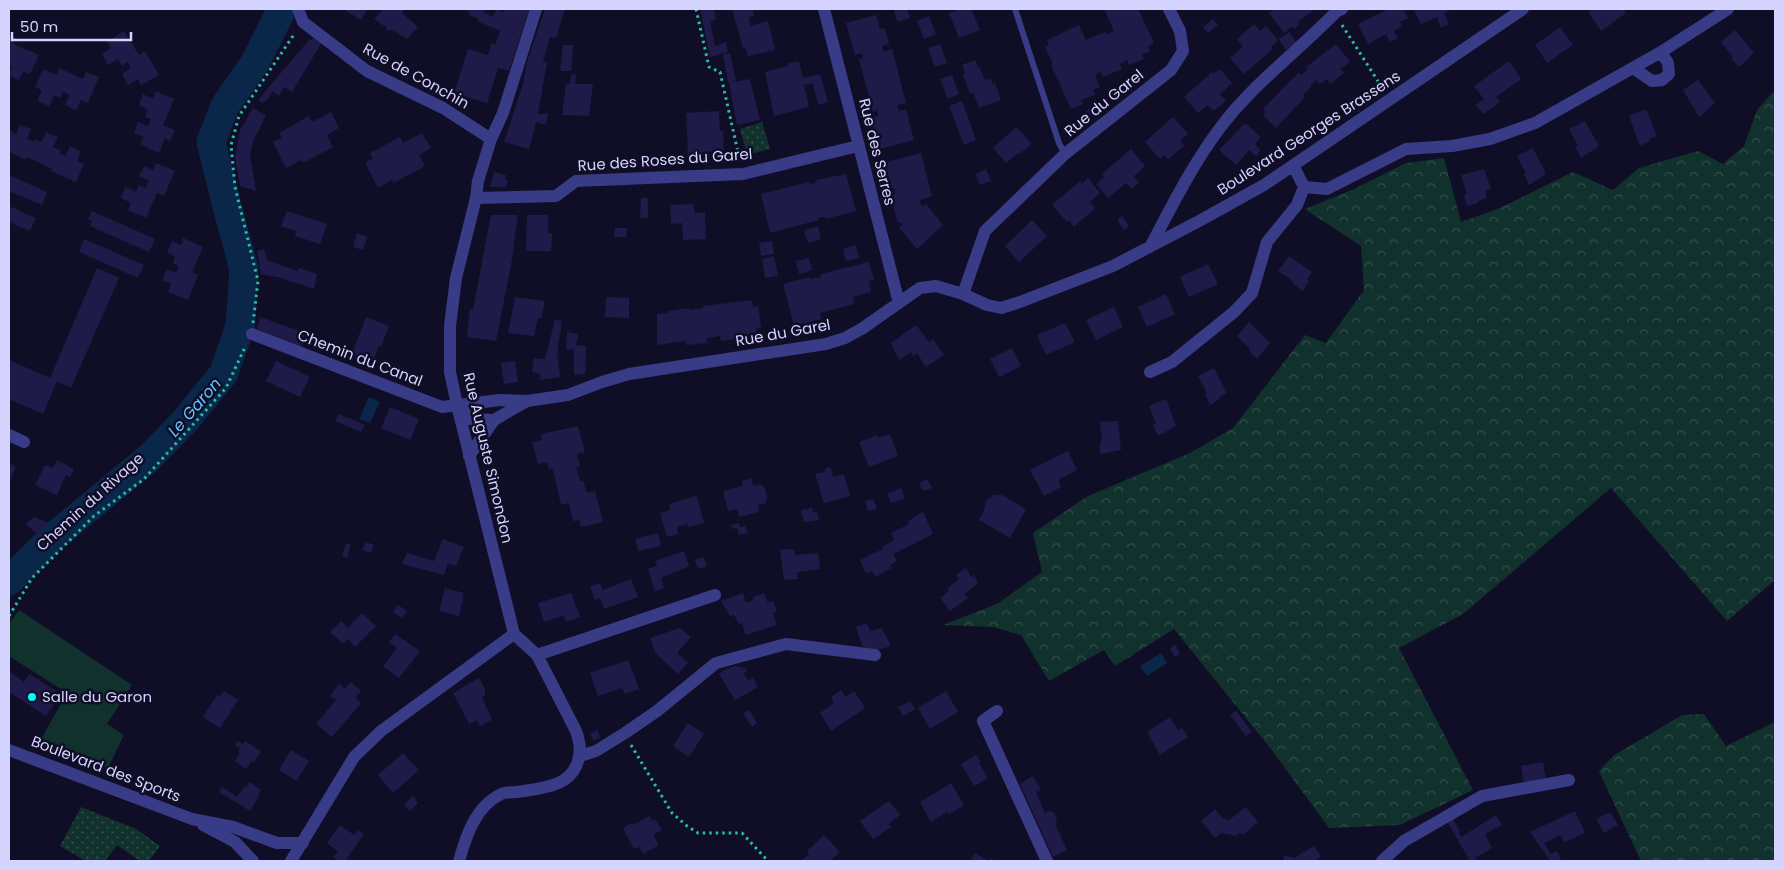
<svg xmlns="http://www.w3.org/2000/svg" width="1784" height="870" font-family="Poppins,sans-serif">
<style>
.forest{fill:url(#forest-crowns)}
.park{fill:url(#park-dots)}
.garden{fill:#11312d}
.water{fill:#0a274a}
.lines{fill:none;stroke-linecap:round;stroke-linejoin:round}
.river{stroke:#0a274a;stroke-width:29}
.building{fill:#1f1a48}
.path{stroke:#2bbca6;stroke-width:3;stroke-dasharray:2.5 4;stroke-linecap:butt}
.service{stroke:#383c87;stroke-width:6}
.minor{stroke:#383c87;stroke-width:12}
.poi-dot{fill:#00fdff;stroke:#100e27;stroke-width:2}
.labels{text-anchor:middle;stroke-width:5;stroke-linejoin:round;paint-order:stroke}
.street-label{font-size:15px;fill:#d5d4ff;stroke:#100e27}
.poi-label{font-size:15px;fill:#d5d4ff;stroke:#100e27;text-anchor:start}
.water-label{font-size:16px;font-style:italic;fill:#62c5ff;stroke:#100e27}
</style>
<defs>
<pattern id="forest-crowns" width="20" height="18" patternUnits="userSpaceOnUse" patternTransform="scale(1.25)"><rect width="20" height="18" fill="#11312d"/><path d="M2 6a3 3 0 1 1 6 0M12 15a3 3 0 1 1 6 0" fill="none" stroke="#334e4c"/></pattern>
<pattern id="park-dots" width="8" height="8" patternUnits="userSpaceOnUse" patternTransform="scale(1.25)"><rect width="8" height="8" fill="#11312d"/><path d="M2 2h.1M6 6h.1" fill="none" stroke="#334e4c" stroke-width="1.8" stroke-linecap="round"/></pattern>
</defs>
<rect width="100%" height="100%" fill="#100e27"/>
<path class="forest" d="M1775 90V580L1727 621 1611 488 1463 614 1399 648 1473 790 1400 825 1329 828 1271 749 1174 629 1115 666 1104 650 1049 681 1021 635 993 627 943 625 997 604 1042 572 1033 533 1088 496 1190 453 1233 428 1305 335 1326 343 1364 290 1361 246 1305 209 1354 189 1406 163 1444 158 1461 222 1500 208 1573 172 1613 190 1639 168 1698 151 1723 164 1744 146 1757 110Z
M1704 714 1726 746 1775 722V861H1642L1639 857 1599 771 1613 756 1682 715Z"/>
<path class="park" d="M762 122 770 149 747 155 740 129Z
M81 807 136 829 160 846 149 861H140L117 845 105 861H86L60 846Z"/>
<path class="garden" d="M19 610 132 685 107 724 124 735 108 768 40 741 67 693 9 656V624Z"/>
<path class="water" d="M369 397 380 402 370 423 359 419Z
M1161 653 1167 663 1147 676 1140 666Z"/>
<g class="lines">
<path class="river" d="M9 581 52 538 149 458 185 421 224 373 240 326 244 269 228 210 211 142 225 106 256 61 282 9"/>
</g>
<path class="building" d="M343 9H367L361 20Z
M383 9H406L402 13 418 27 407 39 390 29 389 31 386 30 387 28 374 19Z
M460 9H485L483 12 493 17 497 9 503 12 505 9H529L509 71 498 68 487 103 454 93 468 49 488 55 491 43 495 45 500 31 477 21 479 19 469 15V11Z
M545 9H565L556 38 550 37 543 62H547L538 114H548L546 125 536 122 529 149 504 142 523 84 527 62Z
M700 9H714L716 20 710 21 715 46 726 42 728 52 710 57Z
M732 9H759L753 11 754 16 749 17 751 26 768 21 775 50 748 56 746 48H743Z
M898 9H907L910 18 897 22 894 10Z
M960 9H971L980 30 959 38 949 13Z
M1104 9H1138L1154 43 1148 46 1150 51 1142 55 1144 59 1129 65 1127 60 1120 64 1122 69 1103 77 1101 72 1095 75 1100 87 1093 90 1095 95 1081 100 1083 104 1071 109 1051 65 1053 64 1045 47 1049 45 1047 40 1079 25 1086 40 1105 32 1106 34 1114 31Z
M1275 9H1313L1314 10 1298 22 1300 24 1294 29 1292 27 1284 33 1269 13Z
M1389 9H1403L1408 18 1400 22 1402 26 1394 31 1398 38 1390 42 1386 34 1368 44 1358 24Z
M1413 9H1452L1444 13 1449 24 1441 28 1437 17 1421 24Z
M1593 9H1623L1626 13 1601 31 1588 12Z
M876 15 880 29 885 28 889 44 882 46 884 52 892 49 906 103 897 105 899 111 906 109 914 140 879 149 871 118 878 116 877 110 873 112 859 59 863 58 862 53 855 55 846 23Z
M929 16 936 34 924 39 917 21Z
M1213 19 1218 25 1208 33 1203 27Z
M1254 24 1260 31 1266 26 1278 40 1271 47 1273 49 1244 74 1230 58 1243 46 1237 39Z
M1560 27 1573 45 1547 63 1535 45Z
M1735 30 1754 53 1739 67 1731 58 1733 57 1721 42Z
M124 31 139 55 145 51 159 75 141 85 138 79 128 85 122 74 131 68 127 62 122 66 118 59 108 65 102 54 111 48 107 42Z
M1289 32 1296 42 1286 50 1279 39Z
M9 35 16 38 13 44 39 55 30 74 23 71 19 80 9 76 12 66 9 65Z
M317 37 322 42 292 92 284 87 279 96 272 91 268 99 262 103 258 100 308 41Z
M940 44 947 63 935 67 928 48Z
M1336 44 1350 62 1340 69 1344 73 1330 84 1327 79 1320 84 1317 80 1310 85 1311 87 1303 95 1305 97 1276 128 1263 115 1266 112 1263 109 1289 82 1299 73 1301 75 1308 69 1306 67Z
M563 45H573L571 71H560Z
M730 53 736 81 728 83 723 54Z
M975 60 978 68H980L985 80 990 78 993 84 995 83 1001 100 979 108 973 92 970 94 963 74 965 73 962 65Z
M799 61 803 78 820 74 828 102 818 105 813 83 804 85 809 107 774 116 765 72 788 66 787 64Z
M1509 61 1521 79 1496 97 1500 102 1483 114 1476 105 1484 99 1474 86Z
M59 68 83 79 86 72 99 77 88 103 81 100 76 110 65 105 70 95 63 92 60 98 54 95 49 106 37 101 42 90 35 87 43 69 57 75Z
M1220 69 1232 83 1220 94 1226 101 1214 111 1208 105 1198 113 1184 97 1212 72 1213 74Z
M571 74 576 75 575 84H593L589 116 562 115 566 84H570Z
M952 75 959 94 948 99 940 79Z
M750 79 760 120 737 125 729 83Z
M1698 80 1715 103 1699 117 1683 90Z
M156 91 174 99 163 125 175 130 170 141 165 138 159 153 140 144 144 137 134 133 138 122 148 126 151 119 145 117 148 110 139 105 143 94 153 99Z
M1105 96 1108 103 1092 117 1086 111Z
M962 101 976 140 964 145 949 106Z
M253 108 266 116 253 141 250 155 256 191 240 186 235 157 240 130Z
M1646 109 1657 136 1649 139 1650 141 1640 146 1629 116Z
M719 111 720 131H723L724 152 715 153V154L712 155V151L688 154 686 113Z
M331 112 339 128 327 135 333 147 303 163 301 160 286 168 273 142 282 138 279 133 309 116 312 122Z
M1173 117 1188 134 1180 141 1184 146 1179 150 1168 160 1164 155 1160 159 1145 142Z
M1585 121 1599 146 1581 158 1575 147 1578 146 1569 129Z
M1245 123 1261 137 1255 144 1261 150 1256 156 1249 150 1236 165 1219 150Z
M20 125 31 129 27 139 34 142 35 139 42 142 46 132 58 137 53 147 61 150 59 153 65 156 70 146 81 151 77 161 84 164 76 182 51 171 52 169 27 157 26 160 9 152V130L16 134Z
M1016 127 1032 144 1019 154 1018 153 1006 163 993 148Z
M422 133 431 148 419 155 425 166 394 183 392 180 378 188 365 163 373 158 370 153 400 137 403 143Z
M1533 148 1546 174 1529 185 1524 174 1526 173 1517 156Z
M1131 149 1145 166 1134 176 1139 183 1132 189 1126 183 1108 198 1096 184 1104 177 1102 174Z
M921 153 932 196 920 200 921 205 923 207 926 204 943 225 917 249 899 227 903 224 897 221 891 195 895 194 894 188 889 189 883 163Z
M156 163 175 171 164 196 157 193 146 218 128 210 131 203 121 198 125 187 136 192 139 185 146 188 149 181 139 176 144 166 153 170Z
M986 169 991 181 980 185 975 174Z
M1484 169 1491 189 1485 191 1487 198 1478 201V203L1467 206 1464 195 1467 194 1461 175Z
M494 172 506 175 505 180 508 181 506 187H490Z
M846 174 856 211 825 219V217L818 218 819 220 770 233 761 194 809 182 810 184 816 183 815 180Z
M9 175 47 192 42 205 9 191Z
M1088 178 1100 193 1090 202 1095 208 1074 227 1069 220 1067 222 1052 205 1080 181 1082 184Z
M641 198H648V218H640Z
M693 204 695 213 705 212 706 239 683 240 682 223 671 224 670 205Z
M9 206 36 218 30 231 9 222Z
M92 211 155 239 149 252 90 226 92 221 88 219Z
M287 211 327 224 320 244 295 236 296 231 281 226Z
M491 215H518L511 265 496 341 467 337 470 309H473Z
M527 215H548V233H552L551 251H526Z
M1122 216 1129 226 1124 230 1117 220Z
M1032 220 1047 236 1019 262 1005 246Z
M818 226 821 239 808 243 804 230Z
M615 228H627L626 237H614Z
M357 233 367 237 363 250 353 247Z
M183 238 203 247 192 272 198 275 188 300 168 292 171 284 162 280 167 269 176 273 179 266 173 263 175 256 167 252 172 241 181 245Z
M84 239 144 265 138 278 79 252Z
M772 241 774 254 761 256 759 243Z
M856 245 859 258 846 261 843 249Z
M264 249 267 260 297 271 299 268 317 274 314 289 281 278 261 274 257 251Z
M774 256 778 276 765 278 762 259Z
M1289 256 1312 272 1307 280 1309 281 1303 291 1293 284 1294 282 1278 271Z
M809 258 812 270 799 274 796 261Z
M869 262 874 280 869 281 871 292 853 297 854 304 820 313 821 319 794 326 783 284 810 277 811 279 821 277V274Z
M1208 264 1218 284 1189 297 1180 277Z
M97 268 119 278 71 388 57 381 43 414 9 399V360L50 378Z
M1166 294 1175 314 1147 327 1138 307Z
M515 297 545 301 541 318H538L534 336 508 333Z
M606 297 629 298V318L605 317Z
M752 300 753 307 758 306 761 328 756 329 757 336 721 341 720 336 707 338V343L686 345 685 341 657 345V314L669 313V311L690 308V310L703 308V306Z
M1114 307 1123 327 1096 340 1086 320Z
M260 317 305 333 301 347 257 329Z
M366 317 389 326 381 347 379 346 373 362 352 354Z
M555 320 562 321 557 353 560 377 539 380 541 374 532 372 534 358 545 359Z
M1249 322 1270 343 1257 359 1249 351 1250 349 1237 336Z
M1065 323 1075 342 1046 355 1037 335Z
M916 325 929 342 933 339 944 355 926 367 917 353 913 356 911 352 899 360 891 343Z
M567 332 578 334 576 345 586 346 585 374 574 375V350L566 349Z
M1012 348 1021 366 999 377 990 359Z
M276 361 310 377 300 397 266 381Z
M515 361 518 382 504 384 501 363Z
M1214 368 1227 393 1219 397 1220 399 1210 405 1205 394 1207 393 1198 376Z
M1166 399 1176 426 1158 436 1153 425 1156 424 1149 406Z
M390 407 419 419 410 440 381 428Z
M339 414 365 425 361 432 335 421Z
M1118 421 1121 450 1100 454V442L1102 441 1100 422Z
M578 426 585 452 577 454 580 466 576 467 580 481H583L587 493 595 491 603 522 581 527 579 520 573 521 569 503 561 505 553 469H549L547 462 538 464 532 442 542 440 541 434Z
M890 434 898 456 869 467 859 442 877 435 878 438Z
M1068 451 1077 470 1058 480 1061 487 1044 496 1030 470Z
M57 460 74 469 70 477 66 475 57 495 35 485 45 465 53 468Z
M9 463 16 467 9 482Z
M829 467 832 470 833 477 844 474 850 496 824 503 815 474 824 472 826 468Z
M751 478 753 486 760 484 765 488 767 498 765 504 758 505 759 512 739 517 737 509 728 511 723 491 743 486 742 481Z
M927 479 932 488 923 491 919 483Z
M901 488 905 498 891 503 887 494Z
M994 495H1002L1026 509 1010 538 979 520 984 511 986 501Z
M695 496 697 497 704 523 688 527 687 524 677 527 678 534 667 537 660 513 670 510 669 504Z
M873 499 877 509 868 511 865 501Z
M812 508 813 513 817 512 819 520 804 522 801 510Z
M923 512 933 534 893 554 897 561 890 565 892 568 875 577 872 571 866 573 860 560 883 549 882 547 894 540 891 533 909 524 908 521Z
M34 517 48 523 37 534 26 524Z
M739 523 740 527 745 526 748 533 739 535 737 528 732 529 731 525Z
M658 533 661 546 638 551 635 539Z
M443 539 464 547 456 566 448 563 444 575 402 564 407 553 434 561Z
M366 542 374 545 371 553 362 550Z
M346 543 351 545 347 558 342 556Z
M794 549 795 555 818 553 820 569 797 572 798 579 784 580 780 550Z
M684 551 689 566 661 578 664 588 655 591 648 569 657 566 655 561Z
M704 557 707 566 698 569 695 560Z
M966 568 971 577 974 575 978 583 964 594 968 598 950 611 940 598 949 591 947 589 959 579 956 575Z
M631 579 638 597 604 609 600 598 595 600 590 586 600 583 603 590Z
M445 588 464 593 459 616 439 611Z
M571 593 580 617 566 622 564 615 544 622 538 603Z
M743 593 746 603 754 600 753 597 764 593 768 603 773 601 777 611 773 613 777 625 746 635 742 623 739 624 734 615 730 616 721 601Z
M398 605 407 611 402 618 393 612Z
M362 613 376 626 355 647 348 639 343 644 330 632 341 621 348 628Z
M867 623 870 631 882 628 891 646 874 651 873 648 864 651 856 627Z
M680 628 691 637 677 653 688 663 678 674 656 654 650 638Z
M395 634 420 651 399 678 383 666 397 648 389 642Z
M1175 644 1180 654 1175 657 1170 648Z
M628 660 639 689 625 694 622 688 598 696 590 673Z
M735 666 746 668 747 671 744 673 748 681 753 678 758 687 735 700 719 674 724 670Z
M9 671 24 682 29 674 61 694 46 716 9 692Z
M479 678 485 689V694L482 698 492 720 480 726 477 720 469 724 453 693Z
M351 682 361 691 355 698 361 703 332 737 316 724 336 700 330 696 339 684 345 689Z
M841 690 845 697 854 691 865 708 831 731 820 713 834 703 831 697Z
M224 691 238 700 220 728 203 717 217 695 220 697Z
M946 691 958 712 930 729 918 708Z
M910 701 915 709 903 716 898 707Z
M749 710 757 723 752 727 743 713Z
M1236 711 1252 732 1246 736 1230 715Z
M1170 717 1178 730 1182 728 1188 737 1160 755 1147 732Z
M688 723 704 734 689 757 673 746Z
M597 730 600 737 594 741 590 734Z
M238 741 243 744 245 741 261 751 254 762 252 761 246 769 235 761 240 753 238 752 240 748 235 745Z
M291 750 309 761 296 781 279 770Z
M403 753 419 770 393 793 378 775Z
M976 755 981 762 979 763 988 778 974 786 961 764Z
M1543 762 1546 780 1524 784 1521 766Z
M1033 776 1041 790 1036 792 1045 813 1048 811 1054 812 1057 819 1055 824 1067 850 1053 857 1020 784Z
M250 782 261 790 258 794 259 796 250 811 219 792 222 787 237 797 245 786 246 787Z
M951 783 964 805 949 814 947 812 931 822 920 802Z
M413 796 418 803 410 811 404 805Z
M889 801 900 815 888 824 891 827 873 839 860 821Z
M1246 807 1258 822 1244 834 1237 833V836L1221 833 1215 838 1201 821 1215 809 1222 818 1229 820Z
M1575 811 1585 833 1564 842 1560 835 1544 843 1551 854 1557 851 1561 860 1550 861 1530 832Z
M1610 812 1618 825 1604 833 1596 819Z
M1496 815 1502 825 1485 834 1492 848 1475 858 1477 861H1470L1447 821 1452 818 1460 831 1458 832 1461 837Z
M650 816 652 821 655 819 662 830 653 835 659 845 643 854 639 847 634 849 623 828 632 823 633 825Z
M340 825 354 835 358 830 364 834 345 861H339L333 857 338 851 327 843Z
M824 835 840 852 829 861H801L809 854 807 851Z
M1314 846 1321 857 1314 861H1283L1284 855 1294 858Z
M975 853 988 861 990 858 996 861H970Z"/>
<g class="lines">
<path class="path" d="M696 9 709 67 720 72 740 161
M1342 25 1383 89
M253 323 258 281 235 187 231 145 239 116 295 33
M9 616 32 578 94 516 144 479 226 388 246 345
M631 745 672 813 687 826 698 833H742L768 861"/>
<path class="service" d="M1015 9 1059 143 1065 154"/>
<path class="minor" d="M298 9 303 22 367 71 443 108 491 139
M824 9 899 303
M1633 68 1652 81 1662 80 1669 74 1668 63 1661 52
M1293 165 1304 187
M476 198 556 196 576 181 743 174 858 146
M1150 247C1172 206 1192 165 1220 128 1252 85 1298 51 1336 12L1342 9
M963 294 985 231 1065 154 1171 70 1183 51 1180 31 1169 9
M252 334 442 407 500 400 527 401 568 395 602 382 629 374 826 344 845 338 863 328 920 288 936 286 963 294 987 305 1001 308 1020 302 1113 266 1201 220 1264 185 1523 9
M1150 372 1172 362 1234 312 1252 293 1267 242 1297 205 1304 187 1327 189 1406 149 1452 146 1490 139 1535 123 1661 52 1728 9
M457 405 470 419 494 420
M9 435 24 442
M469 456 494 420 525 402
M537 655 715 595
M997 711 983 721 1047 861
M9 750 192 819 233 827 277 843H303
M580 756 596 751 625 733 657 711 716 663 786 644 875 655
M203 825 235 842 253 861
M291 861 354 757 381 731 514 634
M459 861C466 836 475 807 501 794 506 792 512 792 517 792 540 788 570 788 578 761 581 750 580 742 576 731L537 655 514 634 457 405 450 372V326L456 278 476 198 478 181 491 139 503 113 536 9
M1382 861 1404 841 1482 796 1569 780"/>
</g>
<circle class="poi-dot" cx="32" cy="697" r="5"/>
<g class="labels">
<g class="street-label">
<text transform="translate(416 76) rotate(29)" y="5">Rue de Conchin</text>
<text transform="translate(1104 103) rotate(-39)" y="5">Rue du Garel</text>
<text transform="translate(1309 133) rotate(-33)" y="5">Boulevard Georges Brassens</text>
<text transform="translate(877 152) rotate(76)" y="5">Rue des Serres</text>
<text transform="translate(665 160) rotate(-4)" y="5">Rue des Roses du Garel</text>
<text transform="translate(783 333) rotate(-10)" y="5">Rue du Garel</text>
<text transform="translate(360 358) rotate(21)" y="5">Chemin du Canal</text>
<text transform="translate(488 458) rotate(77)" y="5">Rue Auguste Simondon</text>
<text transform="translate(90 502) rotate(-42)" y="5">Chemin du Rivage</text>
<text transform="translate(106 769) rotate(21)" y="5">Boulevard des Sports</text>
</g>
<g class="poi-label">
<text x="42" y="702">Salle du Garon</text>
</g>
<g class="water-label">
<text transform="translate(194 407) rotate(-49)" y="6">Le Garon</text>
</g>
</g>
<rect width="1784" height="870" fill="none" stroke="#d5d4ff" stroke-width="20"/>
<path d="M12 32v8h119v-8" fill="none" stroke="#d5d4ff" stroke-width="2.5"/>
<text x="20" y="32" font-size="15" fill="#d5d4ff" stroke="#100e27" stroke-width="4" paint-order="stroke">50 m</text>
</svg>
